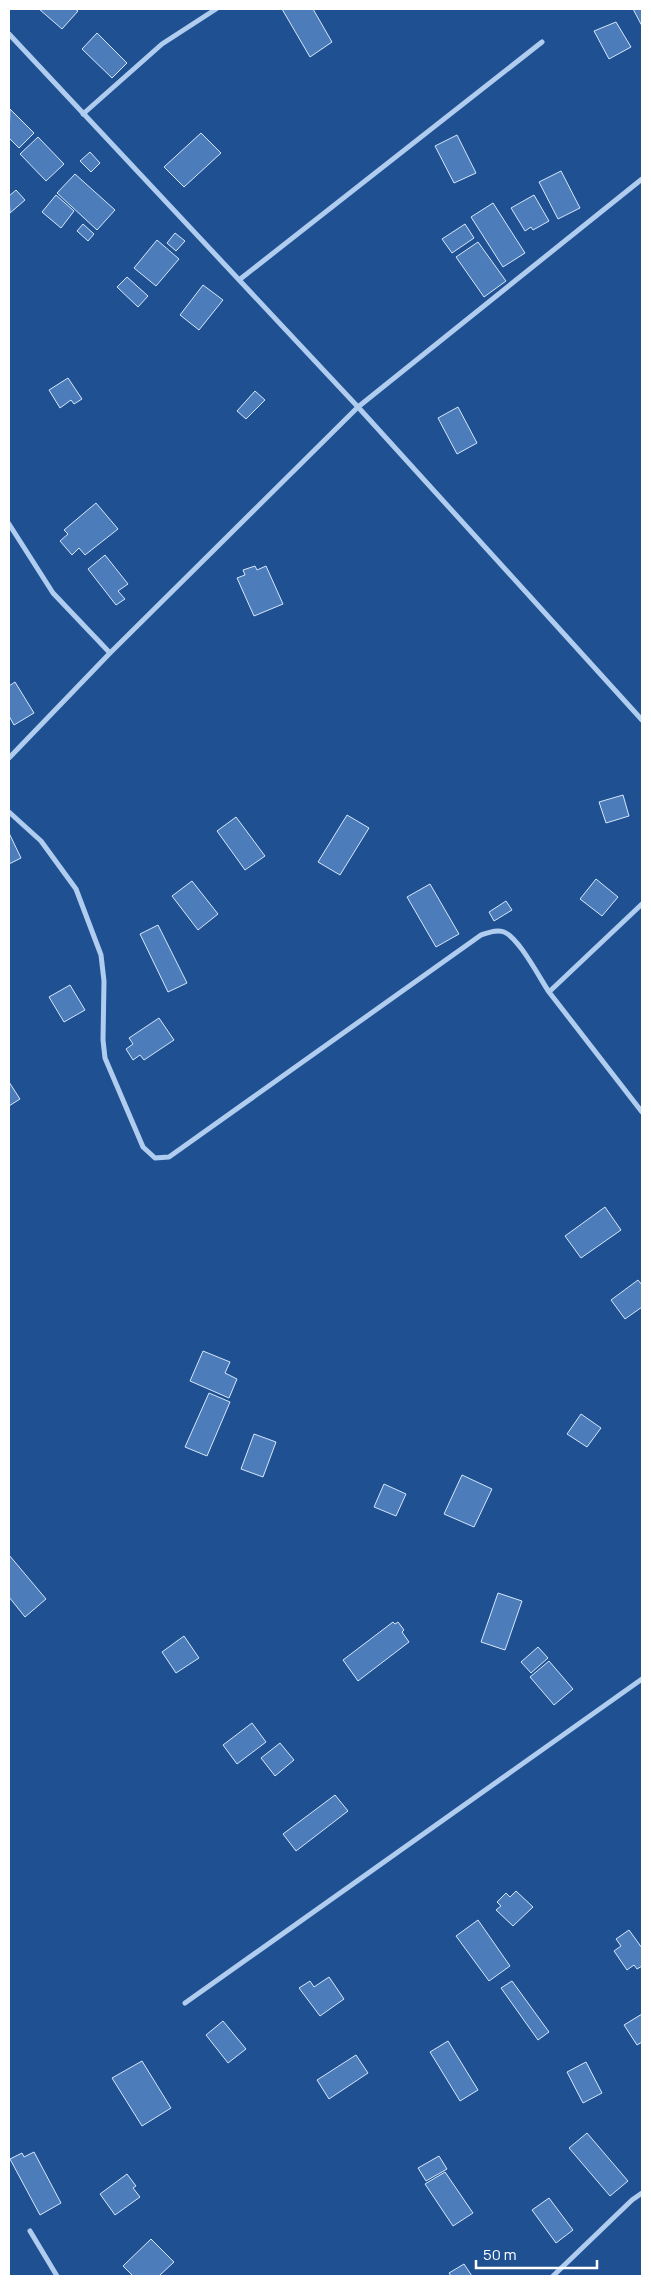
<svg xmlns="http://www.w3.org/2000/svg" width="651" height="2285" font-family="Manrope,sans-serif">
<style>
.building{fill:#4c7dba;stroke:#d6e6fa}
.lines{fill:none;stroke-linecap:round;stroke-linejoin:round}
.minor{stroke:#b0ccee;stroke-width:5}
</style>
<rect width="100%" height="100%" fill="#1f5192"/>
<path class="building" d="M39 9H75L78 11 62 29Z
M282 9H313L332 42 310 57Z
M633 9H642V26Z
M616 22 631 47 609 59 594 31Z
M97 33 127 63 112 78 82 49Z
M10 109 34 133 19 148 9 138Z
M201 133 221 153 184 187 164 167Z
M457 135 476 173 454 183 435 146Z
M38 137 64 164 46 181 20 154Z
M90 152 100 163 91 172 80 161Z
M561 171 580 208 558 219 539 182Z
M75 174 115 210 97 230 57 193Z
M16 190 25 200 10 213 9 196Z
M56 195 74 211 61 228 42 212Z
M534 195 549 221 533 230 531 227 525 231 511 208Z
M493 203 525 253 503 267 471 217Z
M83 224 94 234 88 241 77 231Z
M465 224 474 238 452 253 442 239Z
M175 233 185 241 176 251 167 243Z
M157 240 179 259 156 286 134 268Z
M478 242 506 281 484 297 456 257Z
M127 277 148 296 138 307 117 287Z
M203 285 223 300 199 330 180 315Z
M68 378 82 399 74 404 71 400 60 408 49 390Z
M255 391 265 400 246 419 237 411Z
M458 407 477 443 457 454 438 418Z
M96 503 118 529 85 555 79 548 72 555 60 541 68 534 64 530Z
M105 555 128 584 118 591 125 599 116 605 88 569Z
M255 566 257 570 266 566 283 604 254 616 237 578 245 575 243 570Z
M15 682 34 713 14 725 9 716V686Z
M623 795 629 816 606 823 599 802Z
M347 815 369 828 340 875 318 862Z
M236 817 265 856 245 870 217 831Z
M9 833 21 858 9 864Z
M596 879 618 897 602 916 580 899Z
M192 881 218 914 198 930 172 896Z
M430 884 459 934 436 947 407 897Z
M506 901 512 910 494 921 489 912Z
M158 925 187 983 168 992 140 934Z
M70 985 85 1010 64 1022 49 997Z
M159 1018 174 1040 144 1060 140 1055 133 1060 126 1049 133 1044 129 1038Z
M9 1082 20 1099 9 1106Z
M605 1207 621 1230 581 1258 565 1236Z
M638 1280 642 1285V1307L625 1319 611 1300Z
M203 1351 230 1362 225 1373 237 1379 229 1398 190 1381Z
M209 1393 230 1402 207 1456 185 1447Z
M581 1414 601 1428 587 1447 567 1434Z
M254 1434 276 1442 263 1477 241 1469Z
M462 1475 492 1489 474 1527 444 1514Z
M384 1484 406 1494 396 1516 374 1507Z
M9 1555 46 1599 25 1617 9 1597Z
M498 1593 522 1601 505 1650 481 1642Z
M393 1622 395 1624 398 1622 404 1630 402 1632 409 1642 358 1681 343 1660Z
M184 1636 199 1658 176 1673 162 1652Z
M538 1647 548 1658 531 1673 521 1662Z
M549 1661 573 1689 554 1705 530 1677Z
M252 1723 266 1742 237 1764 223 1745Z
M280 1743 294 1760 275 1776 261 1758Z
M335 1795 348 1811 296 1851 283 1834Z
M516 1891 533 1907 513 1926 496 1910 501 1906 497 1902 506 1893 510 1897Z
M478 1920 510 1966 489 1981 456 1936Z
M629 1930 642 1948V1966L637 1969 634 1965 627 1970 614 1951 621 1946 616 1939Z
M329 1977 344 1999 320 2016 299 1988 310 1981 314 1987Z
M512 1981 549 2032 538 2040 501 1988Z
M642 2014V2042L637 2045 624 2025Z
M223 2021 246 2049 228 2063 206 2035Z
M448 2041 478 2090 460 2101 430 2052Z
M356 2055 368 2073 329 2099 317 2080Z
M142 2061 171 2108 142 2126 112 2078Z
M586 2062 602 2093 583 2103 567 2072Z
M587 2133 628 2181 610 2196 569 2148Z
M34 2152 61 2203 40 2215 10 2159 22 2153 24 2157Z
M439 2156 447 2169 426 2181 418 2168Z
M445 2172 473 2213 453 2226 425 2184Z
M127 2174 136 2186 133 2188 140 2197 115 2215 100 2194Z
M549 2198 573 2230 556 2243 532 2210Z
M151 2239 174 2262 159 2276H133L123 2266Z
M464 2264 472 2276H451L449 2273Z"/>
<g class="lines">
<path class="minor" d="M9 34 358 407 642 179
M83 114 162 44 216 9
M239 280 542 42
M9 524 53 593 110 653
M9 758 110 653 358 407 642 720
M9 812 41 841 76 889 101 955 104 981 103 1040 105 1058 143 1147 155 1158 169 1157 481 935C488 933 496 929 504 932 519 938 539 977 549 992
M642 904 549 992 642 1112
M185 2003 642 1679
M30 2231 57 2276
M553 2276 632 2200 642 2193"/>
</g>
<rect width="651" height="2285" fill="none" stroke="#ffffff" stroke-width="20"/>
<path d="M476 2260v8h121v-8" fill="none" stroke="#ffffff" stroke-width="2.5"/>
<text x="483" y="2260" font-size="15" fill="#ffffff" stroke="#1f5192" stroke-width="4" paint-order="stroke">50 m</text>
</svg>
